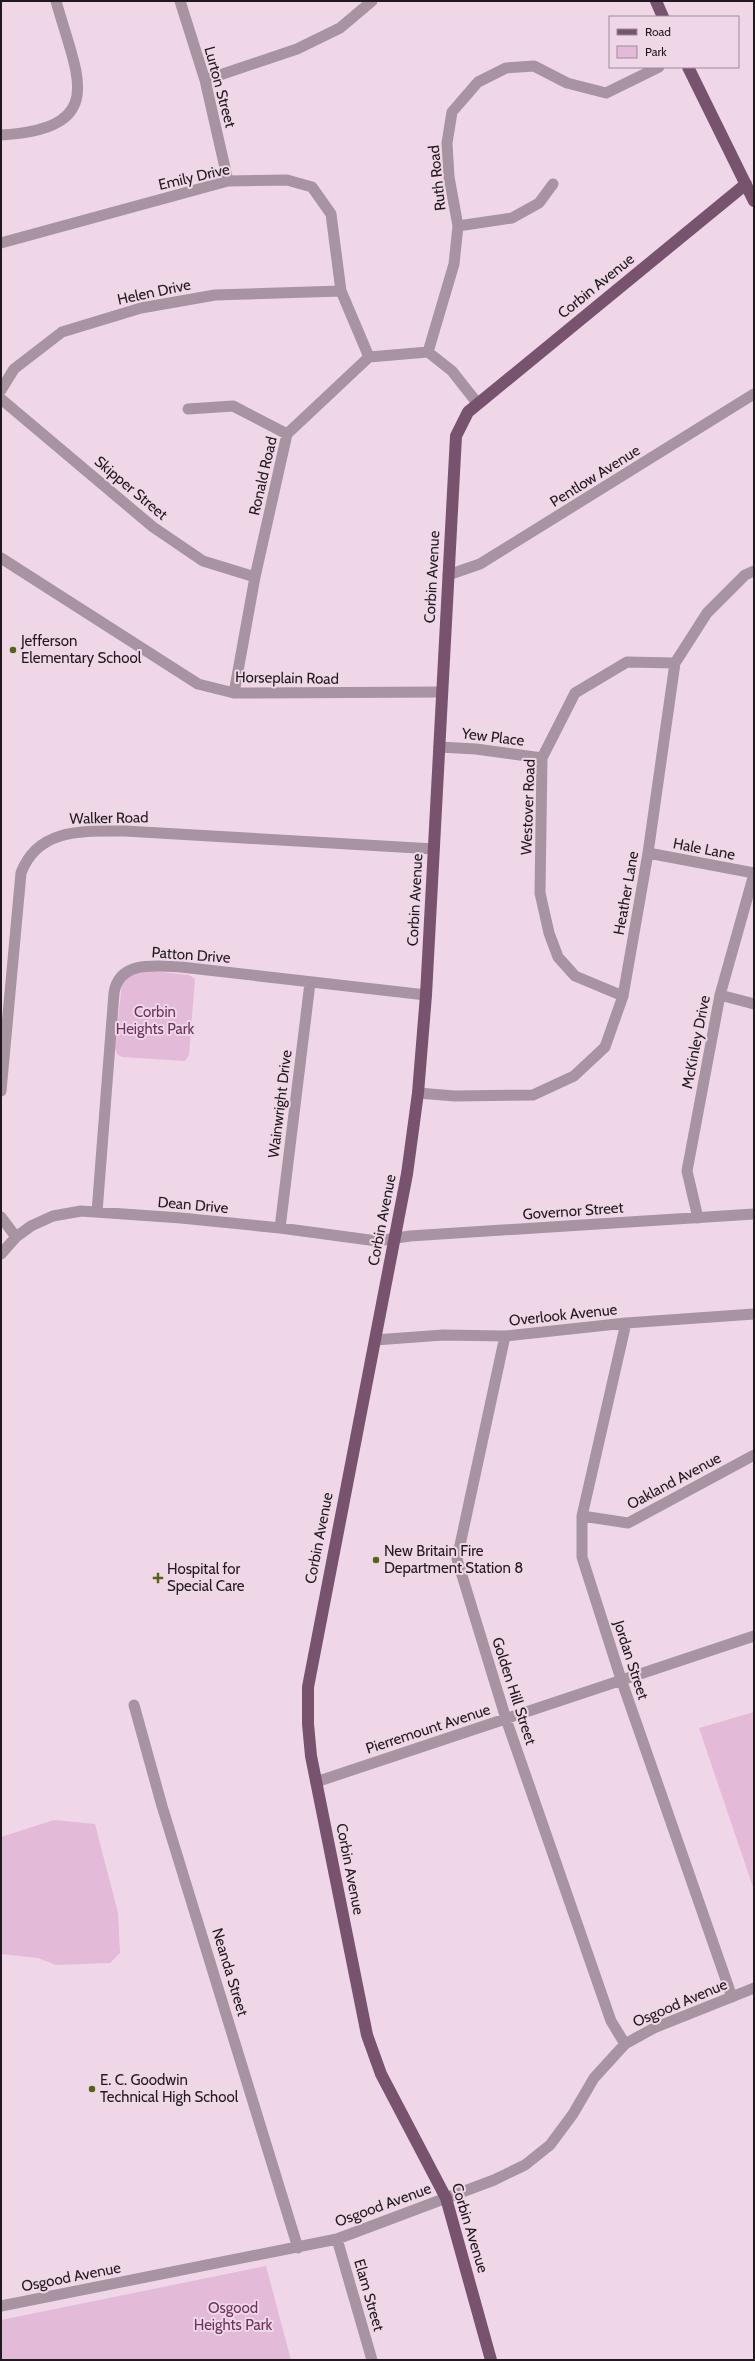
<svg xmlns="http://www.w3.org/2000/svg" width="755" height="2361" font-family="Cabin,sans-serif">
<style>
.green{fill:#e3bad8}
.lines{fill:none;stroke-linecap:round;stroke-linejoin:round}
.minor{stroke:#a793a1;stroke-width:11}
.major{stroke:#77536e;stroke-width:12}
.poi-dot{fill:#506612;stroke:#efd7e8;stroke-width:1.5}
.labels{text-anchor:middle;stroke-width:4;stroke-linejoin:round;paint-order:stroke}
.street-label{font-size:15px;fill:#21191f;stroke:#efd7e8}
.poi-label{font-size:15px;fill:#21191f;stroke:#efd7e8;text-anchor:start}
.park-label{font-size:15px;fill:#6c325f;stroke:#efd7e8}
</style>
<rect width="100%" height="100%" fill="#efd7e8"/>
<path class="green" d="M143 970 189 975 195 979 189 1055 185 1061 122 1057 117 1054 115 1048 122 983 126 978Z
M754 1712V1890L699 1728Z
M54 1820 95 1824 118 1913 120 1953 110 1963 56 1965 38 1958 1 1954V1837Z
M266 2266 291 2360H1V2320Z"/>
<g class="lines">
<path class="minor" d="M180 1 205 80 228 181
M205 80 297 49 340 28 372 1
M1 135C110 128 77 77 56 1
M458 226 512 218 539 203 553 184
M1 243 228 181 287 180 312 187 331 214 341 291 369 357
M428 352 454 264 458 226 449 177 447 143 452 112 478 82 506 68 534 66 567 83 606 93 659 67
M1 390 14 369 62 332 141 308 215 295 341 291
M1 399 153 527 203 561 255 577
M188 409 233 406 287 434
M1 558 198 684 234 693 442 692
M448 575 480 564 754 394
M234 693 255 577 287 434 369 357 428 352 452 371 478 404
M439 747 476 749 542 758
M648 853 754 873
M720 995 754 1004
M623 996 575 976 558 957 549 933 540 893 542 758 575 693 627 662 675 663
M1 1091 21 873C38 827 85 831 125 831L434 849
M418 1093 455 1096 533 1095 574 1076 605 1047 623 996 648 853 675 663 707 613 745 575 754 571
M97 1212 114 993C119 960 156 966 181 967L426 995
M1 1217 16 1237
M698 1218 687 1171 720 995 754 874
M280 1228 310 983
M1 1254 16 1237 31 1226 53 1216 81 1211 181 1218 280 1228 377 1241 410 1236 754 1214
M626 1323 582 1516V1557L621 1679 732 1997
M505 1336 457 1559 506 1719 611 2021 625 2044
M375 1340 443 1335 505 1336 626 1323 754 1314
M582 1516 628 1523 754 1455
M134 1705 162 1806 298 2248
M316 1782 754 1636
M337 2239 372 2360
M1 2306 337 2239 494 2180 525 2165 550 2145 573 2114 594 2078 625 2044 654 2028 754 1988"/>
<path class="major" d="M656 1 663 17
M688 67 754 201
M491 2360 446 2198 381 2074 367 2035 311 1756 308 1724V1687L407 1174 418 1093 426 995 456 436 468 412 746 184"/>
</g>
<g class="poi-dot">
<circle cx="13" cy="650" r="4"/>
<circle cx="376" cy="1560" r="4"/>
<path d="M156 1572h4v4h4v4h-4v4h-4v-4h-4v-4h4z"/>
<circle cx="92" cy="2089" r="4"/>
</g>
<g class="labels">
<g class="street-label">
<text transform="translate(220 87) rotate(75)" y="5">Lurton Street</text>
<text transform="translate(194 177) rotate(-13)" y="5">Emily Drive</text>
<text transform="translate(437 178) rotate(-96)" y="5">Ruth Road</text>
<text transform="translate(596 286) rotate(-39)" y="5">Corbin Avenue</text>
<text transform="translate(154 292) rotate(-12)" y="5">Helen Drive</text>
<text transform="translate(263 476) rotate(-77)" y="5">Ronald Road</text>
<text transform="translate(595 476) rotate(-32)" y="5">Pentlow Avenue</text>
<text transform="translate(131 488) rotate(40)" y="5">Skipper Street</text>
<text transform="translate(432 577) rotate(-87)" y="5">Corbin Avenue</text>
<text transform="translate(287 678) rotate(1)" y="5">Horseplain Road</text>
<text transform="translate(493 737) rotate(7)" y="5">Yew Place</text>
<text transform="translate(528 807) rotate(-88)" y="5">Westover Road</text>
<text transform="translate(109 818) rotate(-1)" y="5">Walker Road</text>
<text transform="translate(704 849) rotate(11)" y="5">Hale Lane</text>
<text transform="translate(626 893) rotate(-80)" y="5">Heather Lane</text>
<text transform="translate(415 900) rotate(-87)" y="5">Corbin Avenue</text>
<text transform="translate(191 955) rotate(4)" y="5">Patton Drive</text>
<text transform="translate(696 1042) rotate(-79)" y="5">McKinley Drive</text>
<text transform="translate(280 1104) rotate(-83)" y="5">Wainwright Drive</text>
<text transform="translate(193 1205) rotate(5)" y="5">Dean Drive</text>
<text transform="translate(573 1211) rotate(-4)" y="5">Governor Street</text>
<text transform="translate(382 1220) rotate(-79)" y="5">Corbin Avenue</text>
<text transform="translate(563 1315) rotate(-6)" y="5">Overlook Avenue</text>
<text transform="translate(674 1481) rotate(-28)" y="5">Oakland Avenue</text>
<text transform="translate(319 1538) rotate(-79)" y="5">Corbin Avenue</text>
<text transform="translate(631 1660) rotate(72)" y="5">Jordan Street</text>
<text transform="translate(514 1691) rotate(72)" y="5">Golden Hill Street</text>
<text transform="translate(428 1729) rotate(-18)" y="5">Pierremount Avenue</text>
<text transform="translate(350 1869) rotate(79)" y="5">Corbin Avenue</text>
<text transform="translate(230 1972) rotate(73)" y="5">Neanda Street</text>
<text transform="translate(680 2003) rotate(-23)" y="5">Osgood Avenue</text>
<text transform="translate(383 2205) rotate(-20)" y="5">Osgood Avenue</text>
<text transform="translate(470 2228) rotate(73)" y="5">Corbin Avenue</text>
<text transform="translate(71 2277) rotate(-11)" y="5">Osgood Avenue</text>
<text transform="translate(369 2295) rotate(74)" y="5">Elam Street</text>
</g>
<g class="poi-label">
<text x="21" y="646">Jefferson<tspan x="21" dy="17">Elementary School</tspan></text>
<text x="384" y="1556">New Britain Fire<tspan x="384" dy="17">Department Station 8</tspan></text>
<text x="167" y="1574">Hospital for<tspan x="167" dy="17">Special Care</tspan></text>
<text x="100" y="2085">E. C. Goodwin<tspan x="100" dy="17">Technical High School</tspan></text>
</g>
<g class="park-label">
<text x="155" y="1017">Corbin<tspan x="155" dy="17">Heights Park</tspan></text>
<text x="233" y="2313">Osgood<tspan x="233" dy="17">Heights Park</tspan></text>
</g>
</g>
<rect width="755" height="2361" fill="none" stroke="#21191f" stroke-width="4"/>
<rect x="609" y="16" width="130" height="52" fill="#efd7e8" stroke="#9d8b98"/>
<rect x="617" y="29" width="20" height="6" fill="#77536e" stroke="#9d8b98"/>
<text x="645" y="36" font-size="12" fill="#21191f">Road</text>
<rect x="617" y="46" width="20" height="12" fill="#e3bad8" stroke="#9d8b98"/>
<text x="645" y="56" font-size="12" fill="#21191f">Park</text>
</svg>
